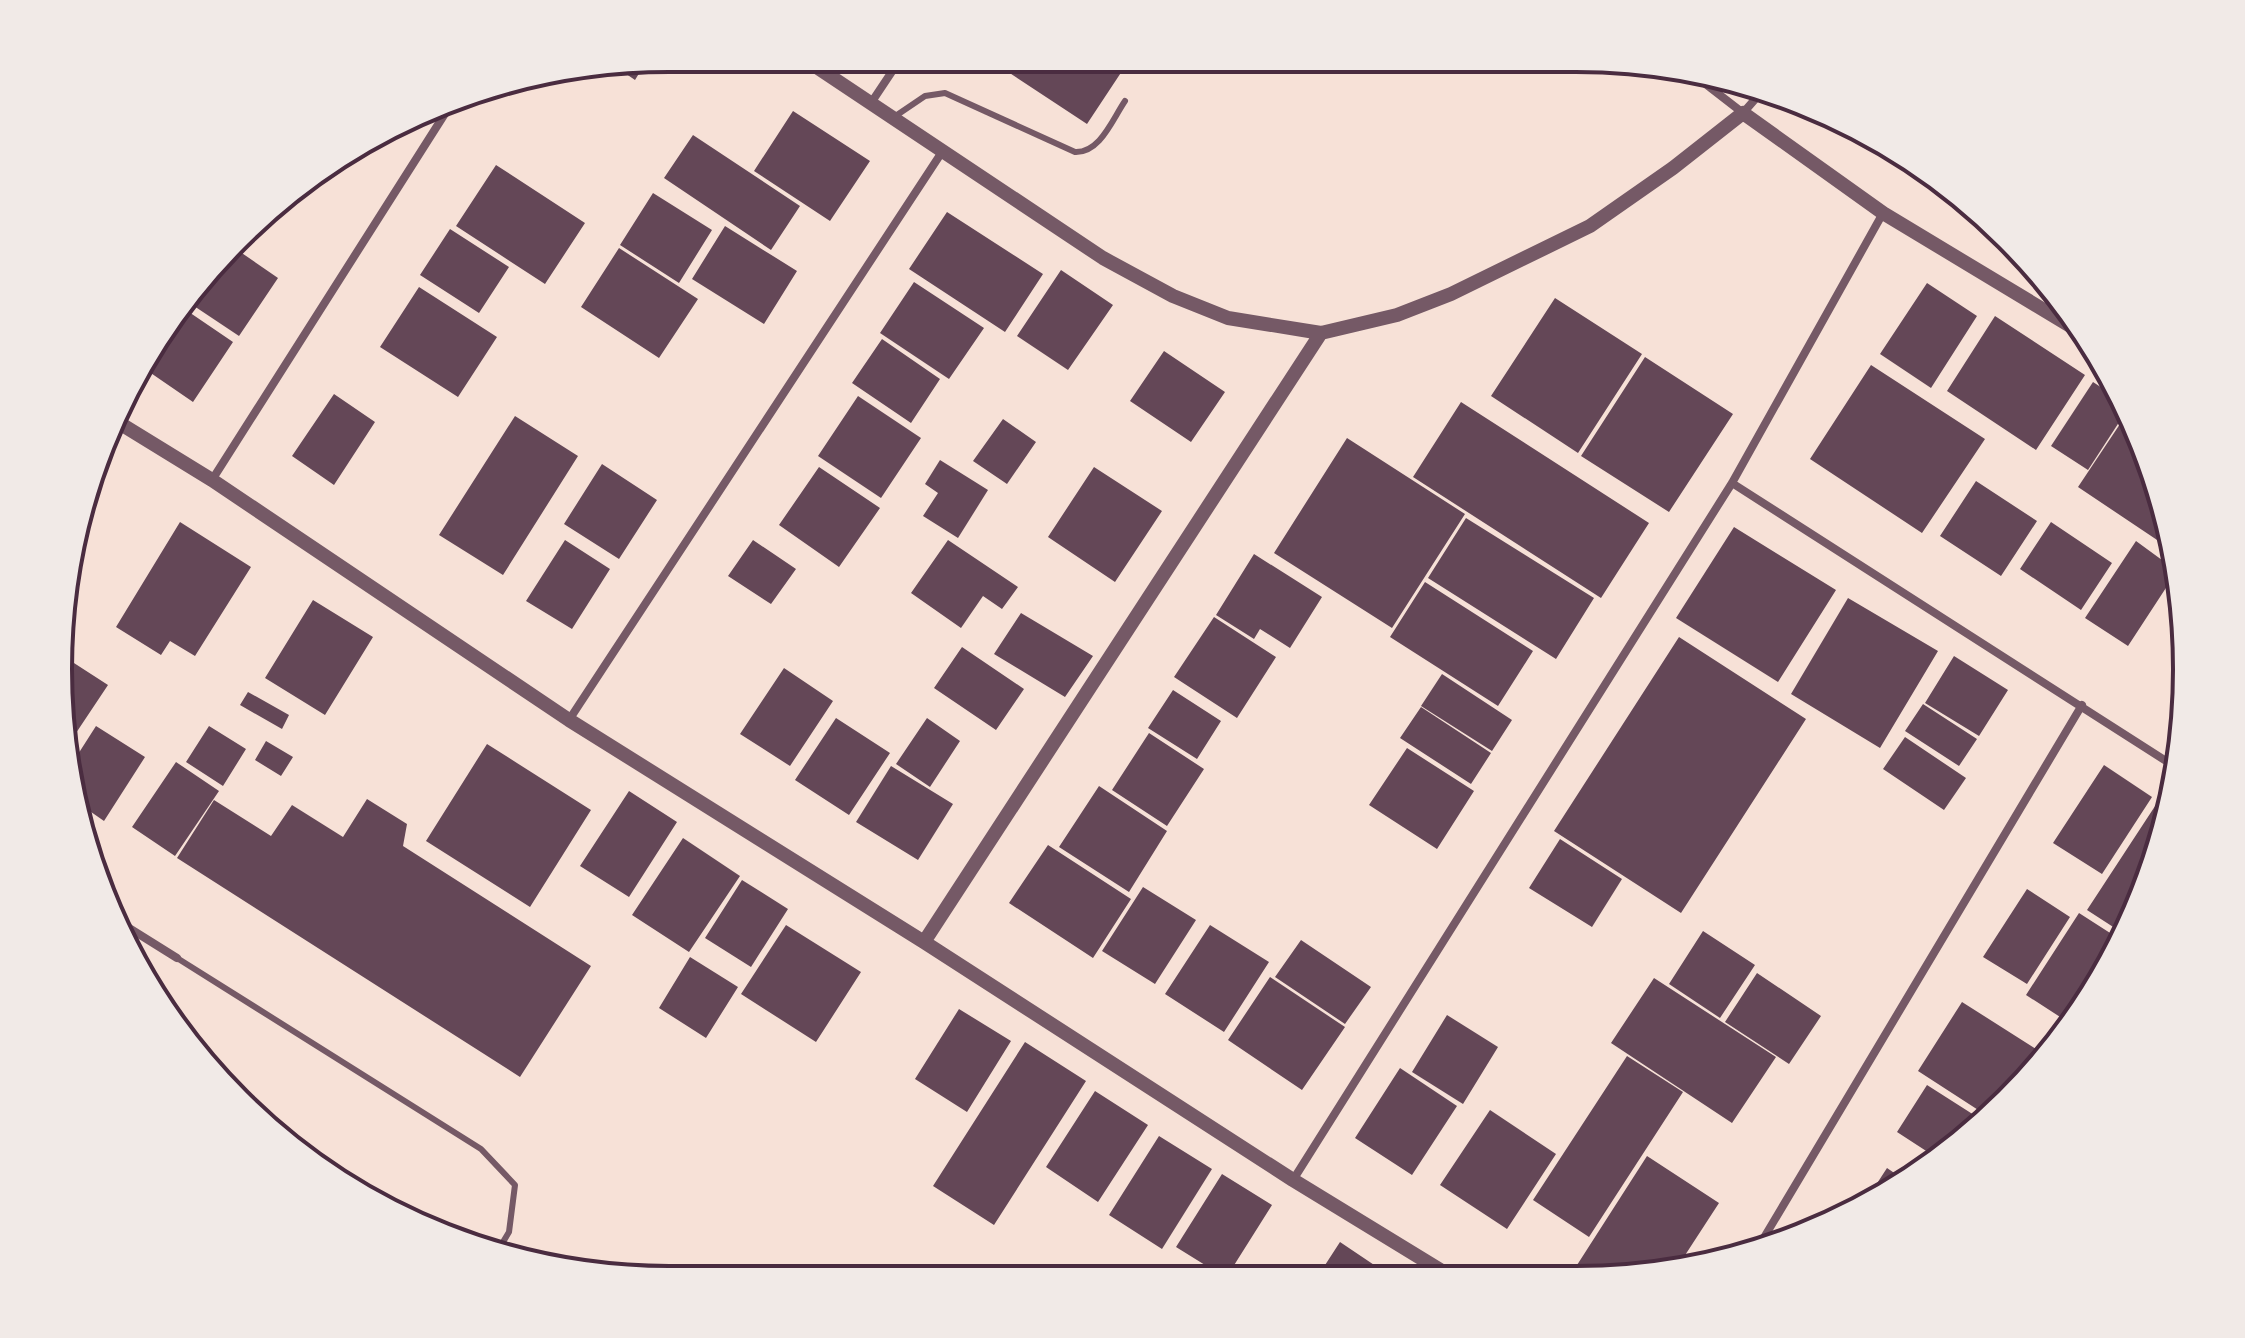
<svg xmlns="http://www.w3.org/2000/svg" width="2245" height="1338" font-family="'IBM Plex Sans',sans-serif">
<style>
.building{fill:#644757}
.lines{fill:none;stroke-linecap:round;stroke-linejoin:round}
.service{stroke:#755966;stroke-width:6}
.minor{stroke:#755966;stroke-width:8}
.tertiary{stroke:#755966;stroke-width:14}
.rim{fill:none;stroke:#4a2c40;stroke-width:4}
</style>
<rect width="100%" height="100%" fill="#f7e1d7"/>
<path class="building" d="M987 58 1130 59 1087 124Z
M646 62 635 80 616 67Z
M793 111 870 161 830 221 754 171Z
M693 135 800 206 771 250 664 178Z
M496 165 585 223 545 284 456 226Z
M653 193 712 230 679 283 620 245Z
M947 212 1043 274 1005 332 909 269Z
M725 226 797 271 764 324 692 279Z
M450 229 509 267 479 313 420 275Z
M619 248 698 299 659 358 581 307Z
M236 249 278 278 239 336 188 302Z
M1061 270 1113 305 1068 370 1017 336Z
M914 282 984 328 949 379 880 333Z
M1927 283 1977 316 1931 388 1880 354Z
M419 287 497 337 458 397 380 347Z
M1555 298 1642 354 1578 453 1491 396Z
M183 308 233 342 193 402 142 367Z
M1995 316 2085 375 2036 450 1947 391Z
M882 339 940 379 911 423 852 383Z
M1164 351 1225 392 1191 442 1130 401Z
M1645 357 1733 414 1669 512 1581 456Z
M1871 365 1985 439 1922 533 1810 459Z
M2093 382 2122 401 2127 410 2088 470 2051 446Z
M334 394 375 422 334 485 292 456Z
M858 396 921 438 881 498 818 456Z
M1461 402 1649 523 1601 598 1413 477Z
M2128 412 2141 436 2175 552 2078 487Z
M515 416 578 456 503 575 439 535Z
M1003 419 1036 442 1007 484 973 461Z
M1347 438 1465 514 1392 628 1274 553Z
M940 460 988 490 958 538 923 516 938 493 925 484Z
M602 464 657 500 619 559 564 524Z
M819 467 880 508 839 567 779 525Z
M1094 467 1162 511 1115 582 1048 537Z
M1976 481 2037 521 2001 576 1940 536Z
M1466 518 1594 598 1556 659 1428 578Z
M180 522 251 567 195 656 170 641 161 655 116 627Z
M2051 522 2112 563 2081 610 2020 569Z
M1734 527 1836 590 1778 682 1676 618Z
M565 540 610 569 572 629 526 601Z
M753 540 796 569 771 604 728 576Z
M948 540 1018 587 1002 609 983 596 961 628 911 593Z
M2136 541 2177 571 2128 646 2085 618Z
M1254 554 1322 597 1290 648 1260 629 1254 639 1216 615Z
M1425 582 1533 651 1498 706 1390 637Z
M1848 598 1938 651 1880 748 1791 694Z
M313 600 373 637 325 715 265 678Z
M1021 613 1093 656 1065 697 994 654Z
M1214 617 1276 657 1237 718 1174 677Z
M1679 637 1806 719 1681 913 1554 831Z
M962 647 1024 689 996 730 934 688Z
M60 654 108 685 76 733 68 728 58 669Z
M1954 656 2008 690 1979 736 1925 703Z
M784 668 833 701 790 766 740 734Z
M1442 674 1512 720 1492 751 1421 706Z
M1173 690 1221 721 1197 759 1148 728Z
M248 692 289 715 282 729 240 705Z
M1923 704 1977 739 1959 766 1905 731Z
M1421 707 1491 753 1471 784 1400 738Z
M836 718 890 753 849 815 795 780Z
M927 718 960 741 930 787 896 764Z
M96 726 145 757 104 821 81 805 73 762Z
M209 726 246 749 223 786 186 762Z
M1149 733 1204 769 1167 826 1112 790Z
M1905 737 1966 778 1944 810 1883 769Z
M266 741 293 757 281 776 255 760Z
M487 744 591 810 530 907 426 841Z
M1407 748 1474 791 1437 849 1369 805Z
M176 762 219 791 175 856 132 827Z
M2104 765 2152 797 2102 874 2053 843Z
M891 766 953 804 918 860 856 822Z
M1099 786 1167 831 1129 892 1059 847Z
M629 791 677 822 629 897 580 866Z
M2161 797 2171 804 2140 903 2124 934 2087 910Z
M367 799 407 824 403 846 591 966 520 1077 177 858 214 800 271 836 292 805 343 837Z
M683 838 740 876 689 952 632 915Z
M1560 839 1622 879 1592 927 1529 888Z
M1048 845 1131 899 1093 958 1009 903Z
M742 880 788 909 751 967 705 938Z
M1143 887 1196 920 1155 984 1102 951Z
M2027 889 2070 917 2027 984 1983 957Z
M2079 913 2121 940 2084 1009 2071 1024 2026 995Z
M786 925 861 972 816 1042 741 994Z
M1210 925 1269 962 1224 1032 1165 994Z
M1703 931 1755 965 1720 1018 1669 984Z
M1301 940 1371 987 1345 1024 1275 977Z
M690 957 738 987 706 1038 659 1008Z
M1757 973 1821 1016 1789 1064 1725 1022Z
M1270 977 1345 1027 1302 1090 1228 1040Z
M1654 978 1776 1057 1732 1123 1611 1043Z
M1962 1002 2044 1054 1989 1117 1918 1071Z
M959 1009 1011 1041 967 1112 915 1079Z
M1447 1015 1498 1047 1463 1104 1412 1072Z
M1025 1042 1086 1081 994 1225 933 1186Z
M1627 1056 1683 1092 1589 1237 1533 1200Z
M1400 1068 1457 1106 1412 1175 1355 1138Z
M1927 1085 1985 1122 1937 1158 1897 1132Z
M1095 1091 1148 1125 1098 1202 1046 1167Z
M1490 1110 1556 1154 1507 1229 1440 1185Z
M1159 1136 1212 1169 1162 1249 1109 1215Z
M1647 1156 1719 1203 1678 1266 1616 1279H1574L1570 1276Z
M1887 1168 1906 1181 1882 1198 1861 1208Z
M1222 1174 1272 1205 1226 1278 1176 1247Z
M1340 1242 1395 1279H1316Z"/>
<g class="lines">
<path class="service" d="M894 117 925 96 945 93 1075 152C1100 153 1112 120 1125 101
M177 958 481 1149 515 1185 509 1232 497 1252"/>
<path class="minor" d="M1694 75 1743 113 1764 89
M871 103 901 58
M212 480 453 101
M1732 483 2177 768
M569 720 942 152
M121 923 177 958
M1293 1180 1732 483 1883 213
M1756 1251 2082 705"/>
<path class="tertiary" d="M803 58 1103 258 1173 296 1228 318 1321 333 1397 315 1451 294 1590 226 1673 168 1743 113 1883 213 2087 336
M116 421 212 480 569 720 924 942 1293 1180 1455 1279
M924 942 1321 333"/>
</g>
<path d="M0 0H2245V1338H0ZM669 72H1576A597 597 0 0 1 2173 669V669A597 597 0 0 1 1576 1266H669A597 597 0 0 1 72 669V669A597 597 0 0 1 669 72Z" fill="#f1eae7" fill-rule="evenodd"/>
<path class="rim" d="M669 72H1576A597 597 0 0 1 2173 669V669A597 597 0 0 1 1576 1266H669A597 597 0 0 1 72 669V669A597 597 0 0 1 669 72Z"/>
</svg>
